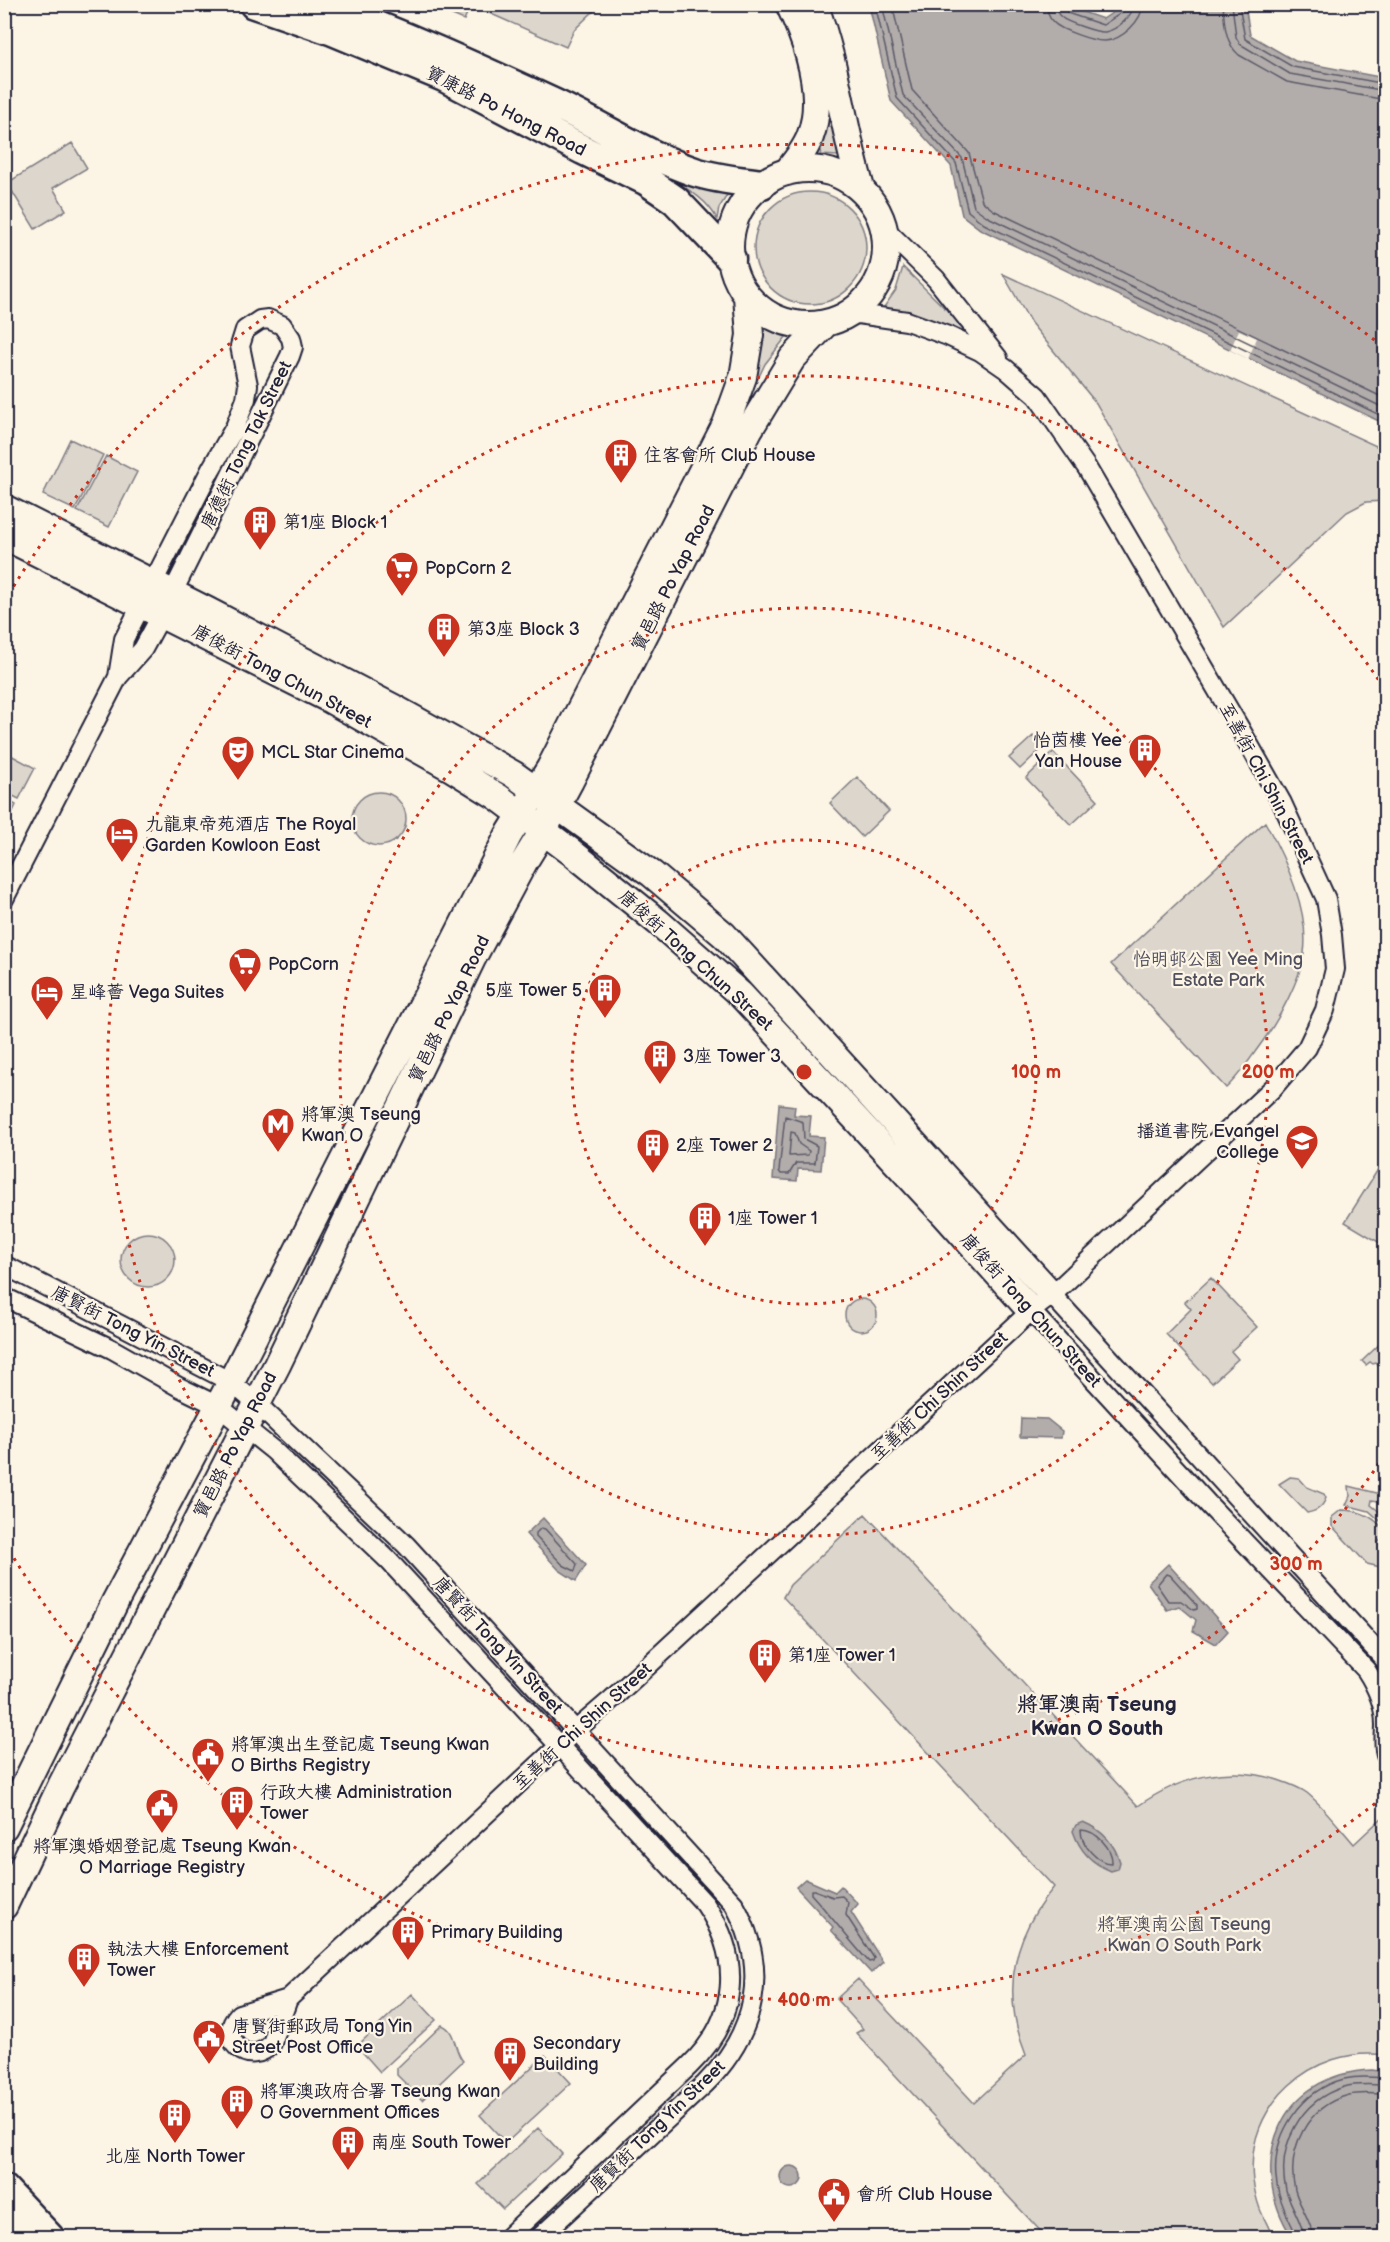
<svg xmlns="http://www.w3.org/2000/svg" width="1390" height="2242" font-family="'Balsamiq Sans','LXGW WenKai TC',sans-serif">
<style>
.green{fill:#dcd6cc;stroke:#7f7c84;stroke-width:1.5}
.water{fill:#b2adab;stroke:#78757e;stroke-width:1.5}
.pier{fill:#fcf5e5}
.lines{fill:none;stroke-linecap:round;stroke-linejoin:round}
.shore{stroke:#5c5a68;stroke-width:1.5}
.street-casing{stroke:#22223b;stroke-width:22}
.secondary-casing{stroke:#22223b;stroke-width:30}
.primary-casing{stroke:#22223b;stroke-width:33}
.street{stroke:#fcf5e5;stroke-width:18}
.secondary{stroke:#fcf5e5;stroke-width:26}
.primary{stroke:#fcf5e5;stroke-width:28}
.ring{fill:none;stroke:#c8321e;stroke-width:3;stroke-dasharray:3 6}
.labels{text-anchor:middle;stroke-width:4.5;stroke-linejoin:round;paint-order:stroke}
.street-label{font-size:18px;fill:#22223b;stroke:#fcf5e5}
.poi-label{font-size:18px;fill:#22223b;stroke:#fcf5e5;text-anchor:start}
.park-label{font-size:18px;fill:#504f5f;stroke:#fcf5e5}
.quarter-label{font-size:21px;font-weight:bold;fill:#22223b;stroke:#fcf5e5}
.centre{fill:#c8321e;stroke:#fcf5e5;stroke-width:3}
.ring-label{font-size:18px;text-anchor:middle;font-weight:bold;fill:#c8321e;stroke:#fcf5e5;stroke-width:4.5;stroke-linejoin:round;paint-order:stroke}
</style>
<rect width="100%" height="100%" fill="#fcf5e5"/>
<filter id="ink" filterUnits="userSpaceOnUse"><feTurbulence type="fractalNoise" baseFrequency=".0167" numOctaves="2"/><feDisplacementMap in="SourceGraphic" scale="12" xChannelSelector="R" yChannelSelector="G"/><feConvolveMatrix kernelMatrix="1 2 1 2 8 2 1 2 1" color-interpolation-filters="sRGB"/></filter>
<g filter="url(#ink)">
<path class="green" d="M429 5H600L574 30 566 47 471 5 464 20Z
M806 5 831 104 838 156 820 155 826 125Z
M72 143 87 168 53 188 66 210 35 229 7 183Z
M662 173 731 189 719 208 717 219C706 197 682 186 662 173Z
M754 248a56 56 0 1 1 112 0a56 56 0 1 1-112 0Z
M903 267 973 336 970 339 933 321 884 307 896 290Z
M1003 274 1376 446 1385 443V501L1366 502 1347 512 1224 627 1096 403 1031 323Z
M759 326 786 337 765 364 745 406Z
M70 439 103 455 75 510 43 495Z
M106 456 137 472 109 527 77 511Z
M1033 736 1043 747 1020 769 1009 758Z
M5 752 35 768 19 799 5 792Z
M1053 752 1098 800 1071 825 1026 778Z
M857 777 889 811 862 837 830 803Z
M352 819a27 27 0 1 1 54 0a27 27 0 1 1-54 0Z
M5 799 16 805 5 828Z
M1265 822C1285 858 1310 911 1304 953 1301 978 1278 1021 1263 1041 1251 1057 1241 1074 1226 1088L1111 964Z
M1382 1163 1386 1165 1385 1246 1345 1222Z
M121 1260a27 27 0 1 1 54 0a27 27 0 1 1-54 0Z
M1211 1278 1257 1327 1231 1351 1238 1359 1212 1383 1166 1334 1191 1309 1185 1302Z
M845 1315a16 16 0 1 1 32 0a16 16 0 1 1-32 0Z
M1385 1339V1378L1382 1374 1384 1372 1376 1363 1373 1364 1370 1362 1366 1365 1362 1361Z
M1290 1477 1299 1478 1307 1487 1324 1494 1326 1498C1322 1508 1317 1511 1307 1513L1279 1484Z
M1349 1486 1385 1495V1502L1372 1500 1371 1505 1380 1512H1382L1385 1505V1525L1369 1511 1346 1505 1350 1496Z
M1341 1510C1358 1510 1374 1516 1385 1531V1537L1378 1542 1385 1550V1568L1367 1564 1332 1526V1517Z
M865 1514 1138 1806C1179 1777 1229 1764 1278 1780 1287 1783 1299 1787 1307 1793 1324 1807 1339 1827 1354 1844L1385 1815V2055C1313 2045 1244 2105 1253 2181 1255 2193 1258 2206 1263 2216 1267 2224 1270 2229 1272 2237H1046L856 2033 863 2029 836 1999 858 1979 974 2103 1026 2055C1001 1993 1011 1938 1054 1887L783 1597 790 1585Z
M412 1994 436 2020 380 2072 357 2046Z
M442 2025C457 2031 453 2050 463 2061L422 2100 397 2075V2068Z
M545 2055 571 2083 506 2143 480 2115Z
M538 2128 562 2154 503 2209 478 2184Z"/>
<path class="water" d="M869 5H1062L1103 19 1124 5H1245L1250 35 1295 61 1385 78V424L980 229 962 215 951 166 891 101Z
M779 1104 795 1106 794 1115 811 1116 809 1136 824 1137 821 1170 798 1169 797 1181 773 1179Z
M1021 1418 1047 1419 1062 1431 1061 1438 1020 1437Z
M543 1518 586 1565 576 1581 559 1570 526 1534Z
M1168 1564 1228 1631 1216 1644 1193 1631 1196 1620 1179 1606 1167 1610 1148 1583Z
M1083 1822C1102 1830 1114 1842 1120 1862L1118 1869 1111 1871C1091 1863 1080 1851 1073 1831L1076 1825Z
M805 1879 835 1892 841 1886 858 1904 851 1912 883 1962 871 1973 831 1930 833 1927 796 1887Z
M1372 2070 1385 2072V2237H1292C1244 2163 1280 2073 1372 2070Z
M780 2177a11 11 0 1 1 22 0a11 11 0 1 1-22 0Z"/>
<path class="pier" d="M1239 330 1257 338 1248 359 1230 350Z"/>
<g class="lines">
<path class="shore" d="M875 4 897 98 956 163 968 211 984 224 1386 418
M882 4 903 95 962 158 974 207 988 217 1386 409
M892 4 912 90 969 153 982 201 993 210 1386 399
M1047 4C1047 11 1048 17 1053 22 1060 30 1095 42 1105 41 1122 40 1142 21 1143 4
M1056 4C1056 10 1057 14 1061 17 1066 22 1098 33 1105 32 1117 30 1133 16 1134 4
M1064 4 1067 13 1103 25 1124 11 1126 4
M1223 4C1224 21 1225 44 1239 55L1287 82 1386 100
M1232 4 1236 37 1240 44 1290 74 1386 91
M1239 4 1245 39 1293 67 1386 84
M785 1116 803 1122 804 1139 817 1146 815 1163H796L789 1174H781L779 1171Z
M791 1132 795 1133 799 1144 809 1151 808 1155 789 1156Z
M541 1528 545 1529 577 1564 575 1571 563 1565 536 1537V1533Z
M1166 1574 1170 1575 1197 1605V1609L1194 1610 1181 1601H1168L1157 1585Z
M1081 1830C1096 1830 1113 1849 1112 1863 1098 1864 1081 1845 1081 1830Z
M811 1890H814L833 1897 842 1896 848 1902 846 1915 874 1958 873 1961 869 1962C848 1939 832 1917 811 1894Z
M1296 2238C1295 2228 1287 2218 1284 2208 1280 2199 1277 2187 1276 2177 1272 2133 1302 2090 1344 2079 1358 2076 1371 2077 1386 2078
M1304 2238C1303 2223 1290 2205 1286 2190 1276 2146 1300 2100 1344 2087 1358 2083 1371 2085 1386 2085
M1313 2238C1312 2221 1299 2206 1295 2190 1286 2150 1306 2106 1349 2095 1361 2092 1373 2094 1386 2094"/>
<defs>
<path id="street" d="M885 229 936 279 998 358
M4 899 118 677 143 649 162 614 290 356 293 347 291 338 282 325 268 319 260 320 245 330 240 346 248 385 246 399 235 427 211 469 124 639 118 677
M4 1265 231 1382 257 1404 406 1545 734 1904C770 1969 757 2032 705 2084L539 2238
M1052 1295 1386 1661
M4 1297 112 1349 179 1387 218 1406 274 1451 389 1561 705 1904C743 1960 738 2019 689 2066L507 2238
M1031 1311 1210 1506 1366 1670C1377 1687 1385 1705 1385 1725 1385 1736 1383 1745 1386 1755
M288 1999 239 2014C215 2039 250 2070 272 2043L288 1999 576 1730 612 1699 1031 1311 1052 1295 1273 1088 1307 1048 1325 1010 1335 969 1332 935 1326 899 1282 803 1239 727 1087 468 1037 396 1006 369 980 351 948 336 907 321 851 313"/>
<path id="secondary" d="M814 4C837 64 843 128 861 188
M730 247a78 78 0 1 1 156 0a78 78 0 1 1-156 0Z
M787 172C796 161 805 150 810 137 826 95 807 42 789 4
M4 508 208 611 396 709 513 774 652 874 724 935 1052 1295
M4 536 327 698 453 769 498 797 574 854 658 922 741 995 945 1215 1031 1311
M4 1827 116 1600 231 1382 508 836 550 768 726 424 743 377 750 335 747 296
M4 1906 61 1786 277 1365 472 959 524 862 543 831 570 781 749 430 792 359 826 323"/>
<path id="primary" d="M254 4 333 31 444 77 583 150 647 181 675 200 731 259
M320 4C398 32 475 67 551 102 599 124 645 155 695 172 717 179 740 181 762 184
M4 2189 50 2238
M4 2228 13 2238"/>
</defs>
<use href="#street" class="street-casing"/>
<use href="#secondary" class="secondary-casing"/>
<use href="#primary" class="primary-casing"/>
<use href="#street" class="street"/>
<use href="#secondary" class="secondary"/>
<use href="#primary" class="primary"/>
</g>
</g>
<g class="ring">
<circle cx="804" cy="1072" r="232"/>
<circle cx="804" cy="1072" r="464"/>
<path d="M1384 1456A696 696 0 1 1 1384 688"/>
<path d="M1382 1798A928 928 0 0 1 9 1550M9 594A928 928 0 0 1 1382 346"/>
</g>
<defs>
<symbol id="building-pin" viewBox="-11 -11 22 30"><path d="M0 17L-7.5 6A9.5 9.5 0 1 1 7.5 6Z" fill="#c8321e" stroke="#fcf5e5"/><path d="M-4-6H4V6H1V3H-1V6H-4ZM-2.5-4.3h1.7v1.8h-1.7ZM.8-4.3h1.7v1.8H.8ZM-2.5-1h1.7V.8h-1.7ZM.8-1h1.7V.8H.8Z" fill="#fff"/></symbol>
<symbol id="supermarket-pin" viewBox="-11 -11 22 30"><path d="M0 17L-7.5 6A9.5 9.5 0 1 1 7.5 6Z" fill="#c8321e" stroke="#fcf5e5"/><path d="M-6-5.5h2.5l.6 2H6L4.5 2H-2.5L-4.4-4H-6ZM-1.5 3.2a1.3 1.3 0 1 0 .1 0ZM3 3.2a1.3 1.3 0 1 0 .1 0Z" fill="#fff"/></symbol>
<symbol id="theatre-pin" viewBox="-11 -11 22 30"><path d="M0 17L-7.5 6A9.5 9.5 0 1 1 7.5 6Z" fill="#c8321e" stroke="#fcf5e5"/><path d="M-5-5.5Q0-4 5-5.5V0Q5 5 0 6Q-5 5-5 0ZM-3.3-2.5H-1v1.5H-3.3ZM1-2.5H3.3v1.5H1ZM-2.8 1Q0 5.5 2.8 1Z" fill="#fff"/></symbol>
<symbol id="hotel-pin" viewBox="-11 -11 22 30"><path d="M0 17L-7.5 6A9.5 9.5 0 1 1 7.5 6Z" fill="#c8321e" stroke="#fcf5e5"/><path d="M-6-4.5h1.5V1H6V5H4.5V3h-9V5H-6ZM-4 0a1.8 1.8 0 1 1 3.6 0ZM.5 0V-2.5h3Q6-2.5 6 0Z" fill="#fff"/></symbol>
<symbol id="metro-pin" viewBox="-11 -11 22 30"><path d="M0 17L-7.5 6A9.5 9.5 0 1 1 7.5 6Z" fill="#c8321e" stroke="#fcf5e5"/><path d="M-5.5 5V-5H-3L0 0L3-5H5.5V5H3V-.5L0 4L-3-.5V5Z" fill="#fff"/></symbol>
<symbol id="school-pin" viewBox="-11 -11 22 30"><path d="M0 17L-7.5 6A9.5 9.5 0 1 1 7.5 6Z" fill="#c8321e" stroke="#fcf5e5"/><path d="M0-5L7-2L0 1L-7-2ZM-4 1L0 2.5L4 1V4Q0 6-4 4Z" fill="#fff"/></symbol>
<symbol id="civic-pin" viewBox="-11 -11 22 30"><path d="M0 17L-7.5 6A9.5 9.5 0 1 1 7.5 6Z" fill="#c8321e" stroke="#fcf5e5"/><path d="M-.6-6.5H3V-4.5H.6V-3L4-1V1h2V6H-6V1h2V-1L-.6-3ZM-1.2 2.5V6h2.4V2.5Z" fill="#fff"/></symbol>
</defs>
<g fill-rule="evenodd">
<use href="#building-pin" x="602" y="436" width="38" height="52"/>
<use href="#building-pin" x="241" y="503" width="38" height="52"/>
<use href="#supermarket-pin" x="383" y="549" width="38" height="52"/>
<use href="#building-pin" x="425" y="610" width="38" height="52"/>
<use href="#building-pin" x="1126" y="731" width="38" height="52"/>
<use href="#theatre-pin" x="219" y="733" width="38" height="52"/>
<use href="#hotel-pin" x="103" y="815" width="38" height="52"/>
<use href="#supermarket-pin" x="226" y="945" width="38" height="52"/>
<use href="#building-pin" x="586" y="971" width="38" height="52"/>
<use href="#hotel-pin" x="28" y="973" width="38" height="52"/>
<use href="#building-pin" x="641" y="1037" width="38" height="52"/>
<use href="#metro-pin" x="259" y="1105" width="38" height="52"/>
<use href="#school-pin" x="1283" y="1122" width="38" height="52"/>
<use href="#building-pin" x="634" y="1126" width="38" height="52"/>
<use href="#building-pin" x="686" y="1199" width="38" height="52"/>
<use href="#building-pin" x="746" y="1636" width="38" height="52"/>
<use href="#civic-pin" x="189" y="1735" width="38" height="52"/>
<use href="#building-pin" x="218" y="1783" width="38" height="52"/>
<use href="#civic-pin" x="143" y="1786" width="38" height="52"/>
<use href="#building-pin" x="389" y="1913" width="38" height="52"/>
<use href="#building-pin" x="65" y="1940" width="38" height="52"/>
<use href="#civic-pin" x="190" y="2017" width="38" height="52"/>
<use href="#building-pin" x="491" y="2034" width="38" height="52"/>
<use href="#building-pin" x="218" y="2082" width="38" height="52"/>
<use href="#building-pin" x="156" y="2096" width="38" height="52"/>
<use href="#building-pin" x="329" y="2123" width="38" height="52"/>
<use href="#civic-pin" x="815" y="2175" width="38" height="52"/>
</g>
<g class="labels">
<g class="street-label">
<text transform="translate(506 111) rotate(27)" y="6">寶康路 Po Hong Road</text>
<text transform="translate(246 445) rotate(-64)" y="6">唐德街 Tong Tak Street</text>
<text transform="translate(673 578) rotate(-63)" y="6">寶邑路 Po Yap Road</text>
<text transform="translate(282 676) rotate(28)" y="6">唐俊街 Tong Chun Street</text>
<text transform="translate(1267 783) rotate(62)" y="6">至善街 Chi Shin Street</text>
<text transform="translate(696 960) rotate(42)" y="6">唐俊街 Tong Chun Street</text>
<text transform="translate(449 1009) rotate(-64)" y="6">寶邑路 Po Yap Road</text>
<text transform="translate(1031 1310) rotate(48)" y="6">唐俊街 Tong Chun Street</text>
<text transform="translate(133 1331) rotate(27)" y="6">唐賢街 Tong Yin Street</text>
<text transform="translate(939 1396) rotate(-43)" y="6">至善街 Chi Shin Street</text>
<text transform="translate(235 1445) rotate(-63)" y="6">寶邑路 Po Yap Road</text>
<text transform="translate(498 1645) rotate(47)" y="6">唐賢街 Tong Yin Street</text>
<text transform="translate(582 1726) rotate(-42)" y="6">至善街 Chi Shin Street</text>
<text transform="translate(657 2126) rotate(-44)" y="6">唐賢街 Tong Yin Street</text>
</g>
<g class="poi-label">
<text x="644" y="461">住客會所 Club House</text>
<text x="283" y="528">第1座 Block 1</text>
<text x="425" y="574">PopCorn 2</text>
<text x="467" y="635">第3座 Block 3</text>
<text x="1122" y="746" text-anchor="end">怡茵樓 Yee<tspan x="1122" dy="21">Yan House</tspan></text>
<text x="261" y="758">MCL Star Cinema</text>
<text x="145" y="830">九龍東帝苑酒店 The Royal<tspan x="145" dy="21">Garden Kowloon East</tspan></text>
<text x="268" y="970">PopCorn</text>
<text x="582" y="996" text-anchor="end">5座 Tower 5</text>
<text x="70" y="998">星峰薈 Vega Suites</text>
<text x="683" y="1062">3座 Tower 3</text>
<text x="301" y="1120">將軍澳 Tseung<tspan x="301" dy="21">Kwan O</tspan></text>
<text x="1279" y="1137" text-anchor="end">播道書院 Evangel<tspan x="1279" dy="21">College</tspan></text>
<text x="676" y="1151">2座 Tower 2</text>
<text x="728" y="1224">1座 Tower 1</text>
<text x="788" y="1661">第1座 Tower 1</text>
<text x="231" y="1750">將軍澳出生登記處 Tseung Kwan<tspan x="231" dy="21">O Births Registry</tspan></text>
<text x="260" y="1798">行政大樓 Administration<tspan x="260" dy="21">Tower</tspan></text>
<text x="162" y="1852" text-anchor="middle">將軍澳婚姻登記處 Tseung Kwan<tspan x="162" dy="21">O Marriage Registry</tspan></text>
<text x="431" y="1938">Primary Building</text>
<text x="107" y="1955">執法大樓 Enforcement<tspan x="107" dy="21">Tower</tspan></text>
<text x="232" y="2032">唐賢街郵政局 Tong Yin<tspan x="232" dy="21">Street Post Office</tspan></text>
<text x="533" y="2049">Secondary<tspan x="533" dy="21">Building</tspan></text>
<text x="260" y="2097">將軍澳政府合署 Tseung Kwan<tspan x="260" dy="21">O Government Offices</tspan></text>
<text x="371" y="2148">南座 South Tower</text>
<text x="175" y="2162" text-anchor="middle">北座 North Tower</text>
<text x="857" y="2200">會所 Club House</text>
</g>
<g class="park-label">
<text x="1218" y="965">怡明邨公園 Yee Ming<tspan x="1218" dy="21">Estate Park</tspan></text>
<text x="1184" y="1930">將軍澳南公園 Tseung<tspan x="1184" dy="21">Kwan O South Park</tspan></text>
</g>
<g class="quarter-label">
<text x="1097" y="1711">將軍澳南 Tseung<tspan x="1097" dy="24">Kwan O South</tspan></text>
</g>
</g>
<circle cx="804" cy="1072" r="9" class="centre"/>
<g class="ring-label">
<text x="1036" y="1078">100 m</text>
<text x="1268" y="1078">200 m</text>
<text x="1296" y="1570">300 m</text>
<text x="804" y="2006">400 m</text>
</g>
<rect width="1390" height="2242" fill="none" stroke="#fcf5e5" stroke-width="24"/>
<rect x="12" y="12" width="1366" height="2218" fill="none" stroke="#22223b" stroke-width="2" filter="url(#ink)"/>
</svg>
